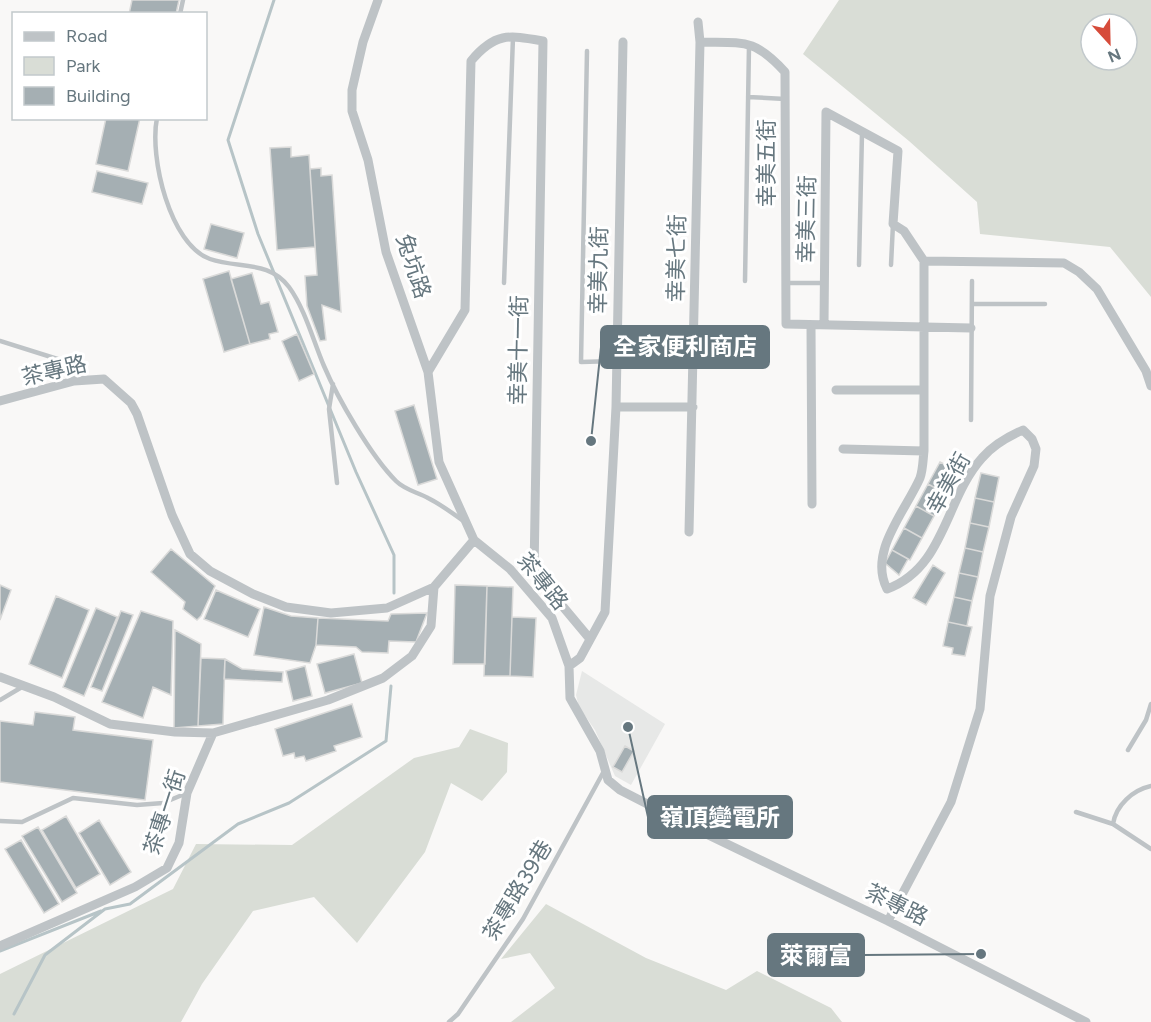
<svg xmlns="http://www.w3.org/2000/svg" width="1151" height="1022" font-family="Figtree,'Noto Sans TC',sans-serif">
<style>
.built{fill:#e7e8e7}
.green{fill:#d9ddd6;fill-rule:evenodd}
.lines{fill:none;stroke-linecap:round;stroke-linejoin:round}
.stream{stroke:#b7c4c7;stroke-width:3}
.building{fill:#a5afb3;stroke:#dadad9;stroke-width:1.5}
.lane{stroke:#bec3c6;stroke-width:4.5}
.street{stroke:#bec3c6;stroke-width:9}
.labels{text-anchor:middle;stroke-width:6;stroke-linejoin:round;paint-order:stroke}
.street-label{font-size:22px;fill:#66777f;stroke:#fff}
.leader{fill:none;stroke:#66777f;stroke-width:2}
.callout-dot{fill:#66777f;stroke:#fff;stroke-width:2}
.callout{fill:#66777f;stroke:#66777f;stroke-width:2}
.callout-label{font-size:24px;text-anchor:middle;font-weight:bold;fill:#fff}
</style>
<rect width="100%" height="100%" fill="#f9f8f7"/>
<path class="built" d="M582 671 665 724 631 785 615 776 595 730 579 707 576 695Z"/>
<path class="green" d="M839 0H1151V297L1110 247 980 234 977 202 909 141 803 54ZM1091 24H1127V60H1091Z
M470 729 508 743 507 772 482 801 451 783 425 852 357 943 314 897 253 911 202 984 181 1022H0V974L173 889 196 844 292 845 414 758 459 747Z
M546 904 646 958 726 990 757 971 831 1008 842 1022H511L555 988 530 953 501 959Z"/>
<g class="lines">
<path class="stream" d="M274 0 228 140 258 234 356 472 394 555V593
M0 951 101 911
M14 1014 45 955 105 909 130 904 238 824 289 803 386 741 391 686"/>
</g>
<path class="building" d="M132 0H179L176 14H129Z
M106 118H140L128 171 96 164Z
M291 147V157L309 155 315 247 277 250 270 148Z
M321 168V176L332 175 341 312 322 305 326 340 320 341 307 306 305 276 317 275 310 169Z
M97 171 148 183 142 204 92 192Z
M211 224 244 233 237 258 204 249Z
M229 271 250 344 224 352 203 279Z
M252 273 261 304 269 302 278 332 269 334 270 339 250 344 231 279Z
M297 334 314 374 299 381 282 341Z
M414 405 437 479 418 485 395 411Z
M940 462 958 471 946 494 928 484Z
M981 473 999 477 994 502 975 498Z
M928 484 946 494 934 516 916 506Z
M975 498 994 502 989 527 970 523Z
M916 506 934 516 922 538 904 528Z
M970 523 989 527 983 552 965 548Z
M904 528 922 538 910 560 892 550Z
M965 548 983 552 978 577 959 573Z
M171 549 215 586 201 616 197 620 183 609 185 602 151 572Z
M892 550 908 559 899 575 885 563Z
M933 565 945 573 926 605 913 598Z
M959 573 978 577 972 601 954 597Z
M0 585 11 590 0 620Z
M455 585 487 586 485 664H453Z
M487 586 513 587 510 676H484Z
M216 590 260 609 248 637 204 619Z
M56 596 89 610 62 678 29 664Z
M954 597 972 601 967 626 948 622Z
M264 607 291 616 318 618 316 645 310 663 254 655Z
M96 608 117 617 84 696 63 687Z
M121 611 133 615 102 691 91 687Z
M141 611 173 621 171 695 153 687 143 718 102 702Z
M427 613 416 642 389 641 388 653 362 652 356 647 316 645 318 618 388 621 391 614Z
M512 617 536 618 533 677 510 676Z
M948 622 972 627 965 656 952 654 953 648 943 646Z
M175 630 201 644 198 726 174 728Z
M354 654 362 683 325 693 317 664Z
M201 658 225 659 223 724 198 726Z
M225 659 242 669 283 672 282 682 224 679Z
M305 666 312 696 293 701 286 671Z
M352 704 362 737 334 746 336 751 306 761 304 756 295 758 294 753 283 756 275 729Z
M35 712 75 717 73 730 153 740 145 800 0 782V721L33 725Z
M625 746 634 751 622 772 613 767Z
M66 816 100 874 76 888 42 830Z
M99 820 131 872 110 885 79 833Z
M38 827 77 893 62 902 22 836Z
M21 840 59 904 44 913 5 849Z"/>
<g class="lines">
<path class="lane" d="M180 14 183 0
M587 51 581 362 615 361
M748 97 785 99
M157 118C149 157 170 245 210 259 239 269 269 260 289 287 305 309 313 340 324 366 338 399 371 456 396 481 405 490 417 492 428 498 440 504 451 512 462 520
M859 265 862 133
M891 265 893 224
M745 281 749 46
M504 283 513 37
M786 283H824
M974 304H1045
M0 341 67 362 74 381
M333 384 329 409 337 483
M971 420 972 281
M0 700 22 687
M1128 750 1146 720 1151 704
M1076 812 1113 824 1151 849
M0 821 22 822 73 798 137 805 163 803 187 793
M1113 824C1116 805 1133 790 1151 786
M449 1022 458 1014 523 919 604 771"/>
<path class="street" d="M378 0 363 42 352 90V111L368 160 386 252 428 372 439 462 474 540 510 569 552 618 569 666 570 698 600 751 608 780 620 790 700 831 888 921 1086 1022
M700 42C744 43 754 38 785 72L786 324 971 328
M924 261 1064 263 1079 272 1097 289 1146 371 1151 386
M824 325 826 112 898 151 893 224 904 231 924 261
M811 326 812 504
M428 372 465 310 471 61C495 32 509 35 543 41L534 572 590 639
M836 390H923
M0 401 74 381 104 379 131 403 137 414 172 515 190 554 210 571 253 594 286 607 331 613 387 608 434 587 474 540
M616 407H693
M843 449 924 451
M689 532 700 42 698 22
M569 666 580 658 605 612 616 407 623 42
M0 677 54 697 110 724 175 732 213 733 328 700 383 678 412 656 431 626 434 587
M888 921 951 802 980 709 990 596 1011 517 1034 466 1036 449 1032 439 1023 430C1007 437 993 445 982 458 945 499 945 568 887 589 868 552 905 512 920 478 923 470 923 459 924 451V261
M0 946 135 887 167 868 179 843 187 793 213 733"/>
</g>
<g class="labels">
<g class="street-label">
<text transform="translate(766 163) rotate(-90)" y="8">幸美五街</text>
<text transform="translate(806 219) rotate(-89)" y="8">幸美三街</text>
<text transform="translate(676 258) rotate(-89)" y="8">幸美七街</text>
<text transform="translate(414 266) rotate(72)" y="8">兔坑路</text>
<text transform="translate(598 270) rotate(-89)" y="8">幸美九街</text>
<text transform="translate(518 350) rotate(-89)" y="8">幸美十一街</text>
<text transform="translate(54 370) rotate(-13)" y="8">茶專路</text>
<text transform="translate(948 483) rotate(-61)" y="8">幸美街</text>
<text transform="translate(543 581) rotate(51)" y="8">茶專路</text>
<text transform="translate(164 812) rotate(-72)" y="8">茶專一街</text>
<text transform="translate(517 890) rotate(-59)" y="8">茶專路39巷</text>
<text transform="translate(897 904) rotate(26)" y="8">茶專路</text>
</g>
</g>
<path class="leader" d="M591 441L601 347M628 727L648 817M981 954L864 955"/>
<g class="callout-dot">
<circle cx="591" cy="441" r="6"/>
<circle cx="628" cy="727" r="6"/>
<circle cx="981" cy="954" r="6"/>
</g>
<g class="callout">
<rect x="601" y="326" width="168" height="42" rx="6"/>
<rect x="648" y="796" width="144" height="42" rx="6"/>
<rect x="768" y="934" width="96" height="42" rx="6"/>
</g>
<g class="callout-label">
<text x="685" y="355">全家便利商店</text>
<text x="720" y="826">嶺頂變電所</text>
<text x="816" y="964">萊爾富</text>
</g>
<rect x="12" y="12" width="195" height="108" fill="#ffffff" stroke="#c2c9cc" stroke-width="1.5"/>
<rect x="24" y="32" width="30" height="9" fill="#bec3c6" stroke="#c2c9cc" stroke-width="1.5"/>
<text x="66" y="42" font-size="18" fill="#66777f">Road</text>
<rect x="24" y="57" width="30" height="18" fill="#d9ddd6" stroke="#c2c9cc" stroke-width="1.5"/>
<text x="66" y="72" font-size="18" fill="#66777f">Park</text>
<rect x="24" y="87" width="30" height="18" fill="#a5afb3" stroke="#c2c9cc" stroke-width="1.5"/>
<text x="66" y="102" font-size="18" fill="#66777f">Building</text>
<g transform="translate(1109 42) rotate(158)"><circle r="28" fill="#ffffff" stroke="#c2c9cc" stroke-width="1.5"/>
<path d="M0-4.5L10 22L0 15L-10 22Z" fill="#d64b3a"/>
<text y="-9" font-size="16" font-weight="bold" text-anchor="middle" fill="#66777f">N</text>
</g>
</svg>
